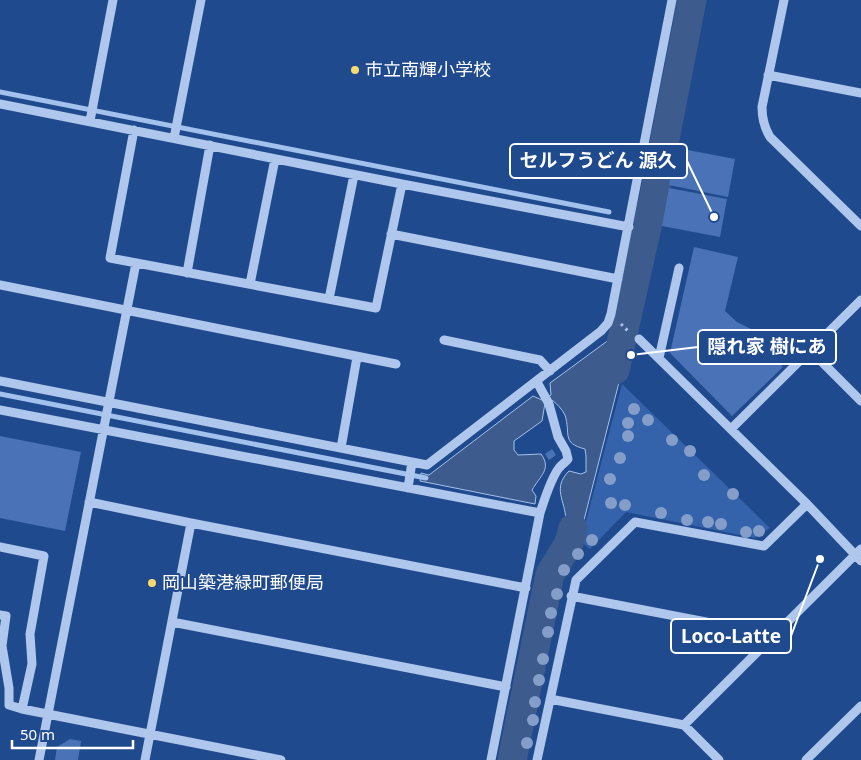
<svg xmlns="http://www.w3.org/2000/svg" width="861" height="760" font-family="'Noto Sans','Noto Sans JP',sans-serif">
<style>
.green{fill:#3463ac}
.water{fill:#3e5b8d;stroke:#a3c1ed}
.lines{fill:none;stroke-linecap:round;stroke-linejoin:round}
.stream{stroke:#a3c1ed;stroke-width:5}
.river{stroke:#3e5b8d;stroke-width:29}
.building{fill:#4973b6}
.path{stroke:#afc7ec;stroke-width:3;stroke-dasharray:2.5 4;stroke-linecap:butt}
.minor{stroke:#afc7ec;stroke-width:9}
.tree{fill:#849ec9}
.poi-dot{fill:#f9da70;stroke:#204a8e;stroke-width:2}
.labels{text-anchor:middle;stroke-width:4;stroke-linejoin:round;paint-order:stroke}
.poi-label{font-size:18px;fill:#fff;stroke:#204a8e;text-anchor:start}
.leader{fill:none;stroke:#fff;stroke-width:2}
.callout-dot{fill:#fff;stroke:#204a8e;stroke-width:2}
.callout{fill:#204a8e;stroke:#fff;stroke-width:2}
.callout-label{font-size:19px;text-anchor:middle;font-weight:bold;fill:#fff}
</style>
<rect width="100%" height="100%" fill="#204a8e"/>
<path class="green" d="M622 384 770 528 755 538 626 512 590 549 579 540 586 521Z"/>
<path class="water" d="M616 324 630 339 584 520 573 551 560 565 552 561C559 550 566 533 566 520 565 500 552 488 569 471L581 474 586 472V456L585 449C561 443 571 434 565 415 562 409 557 404 552 400L545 403 542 421 514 441V450L518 455 541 454C552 469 540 476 532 490L536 496 535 504 420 481 421 473 429 475 533 396 542 400 551 395 550 383 610 339Z"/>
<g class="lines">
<path class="stream" d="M0 92 609 212
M644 219 649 220
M0 394 426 478"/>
<path class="river" d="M615 370 654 196 692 0
M512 760 550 574 569 543 573 528"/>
</g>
<path class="building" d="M677 148 735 159 728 197 669 185Z
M669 188 727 199 720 237 662 226Z
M694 247 738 257 725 311 737 322 759 333 769 353 783 367 732 416 670 353Z
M0 436 81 452 65 531 0 518Z
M552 449 556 455 549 460 545 454Z
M70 739 81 741 78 760H55L57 747Z"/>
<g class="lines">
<path class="path" d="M621 324 630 333"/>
<path class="minor" d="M784 0 762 107C762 118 764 127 770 137L861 226
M768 75 861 93
M0 104 402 184 629 227
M90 121 113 0
M134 130 110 258 376 308 402 184
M174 138 201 0
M391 234 618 279
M187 273 210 145
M250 284 275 159
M0 285 396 364
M329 299 354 175
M639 339 807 504 861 561
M444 340 540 360 550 371
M810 350 861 401
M659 358 679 268
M0 381 427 465 601 331 608 323 611 314 672 0
M0 410 540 513
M731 429 861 300
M341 448 357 357
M408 488 412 462
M89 502 191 523 526 588
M0 547 44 556 30 634 32 664 22 709
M571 596 774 635
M0 615 6 616 2 646 9 688V705L22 709 281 760
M172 622 506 687
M550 699 684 725 719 760
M684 725 861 549
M39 760 136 263
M145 760 191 523
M491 760 540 513C544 501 551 478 559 468 562 464 565 463 568 459L566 451 558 437 549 404 537 382
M537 760 576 580 635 522 764 546 807 504
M806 760 861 706"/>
</g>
<g class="tree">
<circle cx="634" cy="409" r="6"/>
<circle cx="648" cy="420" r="6"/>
<circle cx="628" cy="423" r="6"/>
<circle cx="628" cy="436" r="6"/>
<circle cx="672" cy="440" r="6"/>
<circle cx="690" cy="451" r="6"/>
<circle cx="620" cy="458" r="6"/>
<circle cx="704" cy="475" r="6"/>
<circle cx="610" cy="479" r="6"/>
<circle cx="733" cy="494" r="6"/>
<circle cx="611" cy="503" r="6"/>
<circle cx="625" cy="505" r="6"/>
<circle cx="661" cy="513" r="6"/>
<circle cx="687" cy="520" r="6"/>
<circle cx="708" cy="522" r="6"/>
<circle cx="721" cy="524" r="6"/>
<circle cx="759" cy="531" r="6"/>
<circle cx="746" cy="532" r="6"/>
<circle cx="592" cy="540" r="6"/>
<circle cx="578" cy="554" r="6"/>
<circle cx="564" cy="570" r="6"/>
<circle cx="557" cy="594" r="6"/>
<circle cx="551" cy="613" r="6"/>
<circle cx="548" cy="632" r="6"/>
<circle cx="543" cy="659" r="6"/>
<circle cx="539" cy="680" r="6"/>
<circle cx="535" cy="702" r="6"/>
<circle cx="533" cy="720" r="6"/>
<circle cx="527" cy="743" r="6"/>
</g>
<g class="poi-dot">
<circle cx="355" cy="70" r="5"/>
<circle cx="152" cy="583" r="5"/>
</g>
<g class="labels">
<g class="poi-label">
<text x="365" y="76">市立南輝小学校</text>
<text x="162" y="589">岡山築港緑町郵便局</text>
</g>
</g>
<path class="leader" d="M714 217L687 161M631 355L698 347M820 559L791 636"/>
<g class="callout-dot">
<circle cx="714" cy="217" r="5"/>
<circle cx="631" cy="355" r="5"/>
<circle cx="820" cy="559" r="5"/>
</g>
<g class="callout">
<rect x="510" y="144" width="177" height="34" rx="5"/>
<rect x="698" y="330" width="138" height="34" rx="5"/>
<rect x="671" y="619" width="120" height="34" rx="5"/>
</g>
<g class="callout-label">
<text x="598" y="167">セルフうどん 源久</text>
<text x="767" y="353">隠れ家 樹にあ</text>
<text x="731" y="643">Loco-Latte</text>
</g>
<path d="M12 740v8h121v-8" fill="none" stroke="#ffffff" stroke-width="2.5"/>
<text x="20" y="740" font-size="15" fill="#ffffff" stroke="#204a8e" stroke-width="4" paint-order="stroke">50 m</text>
</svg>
